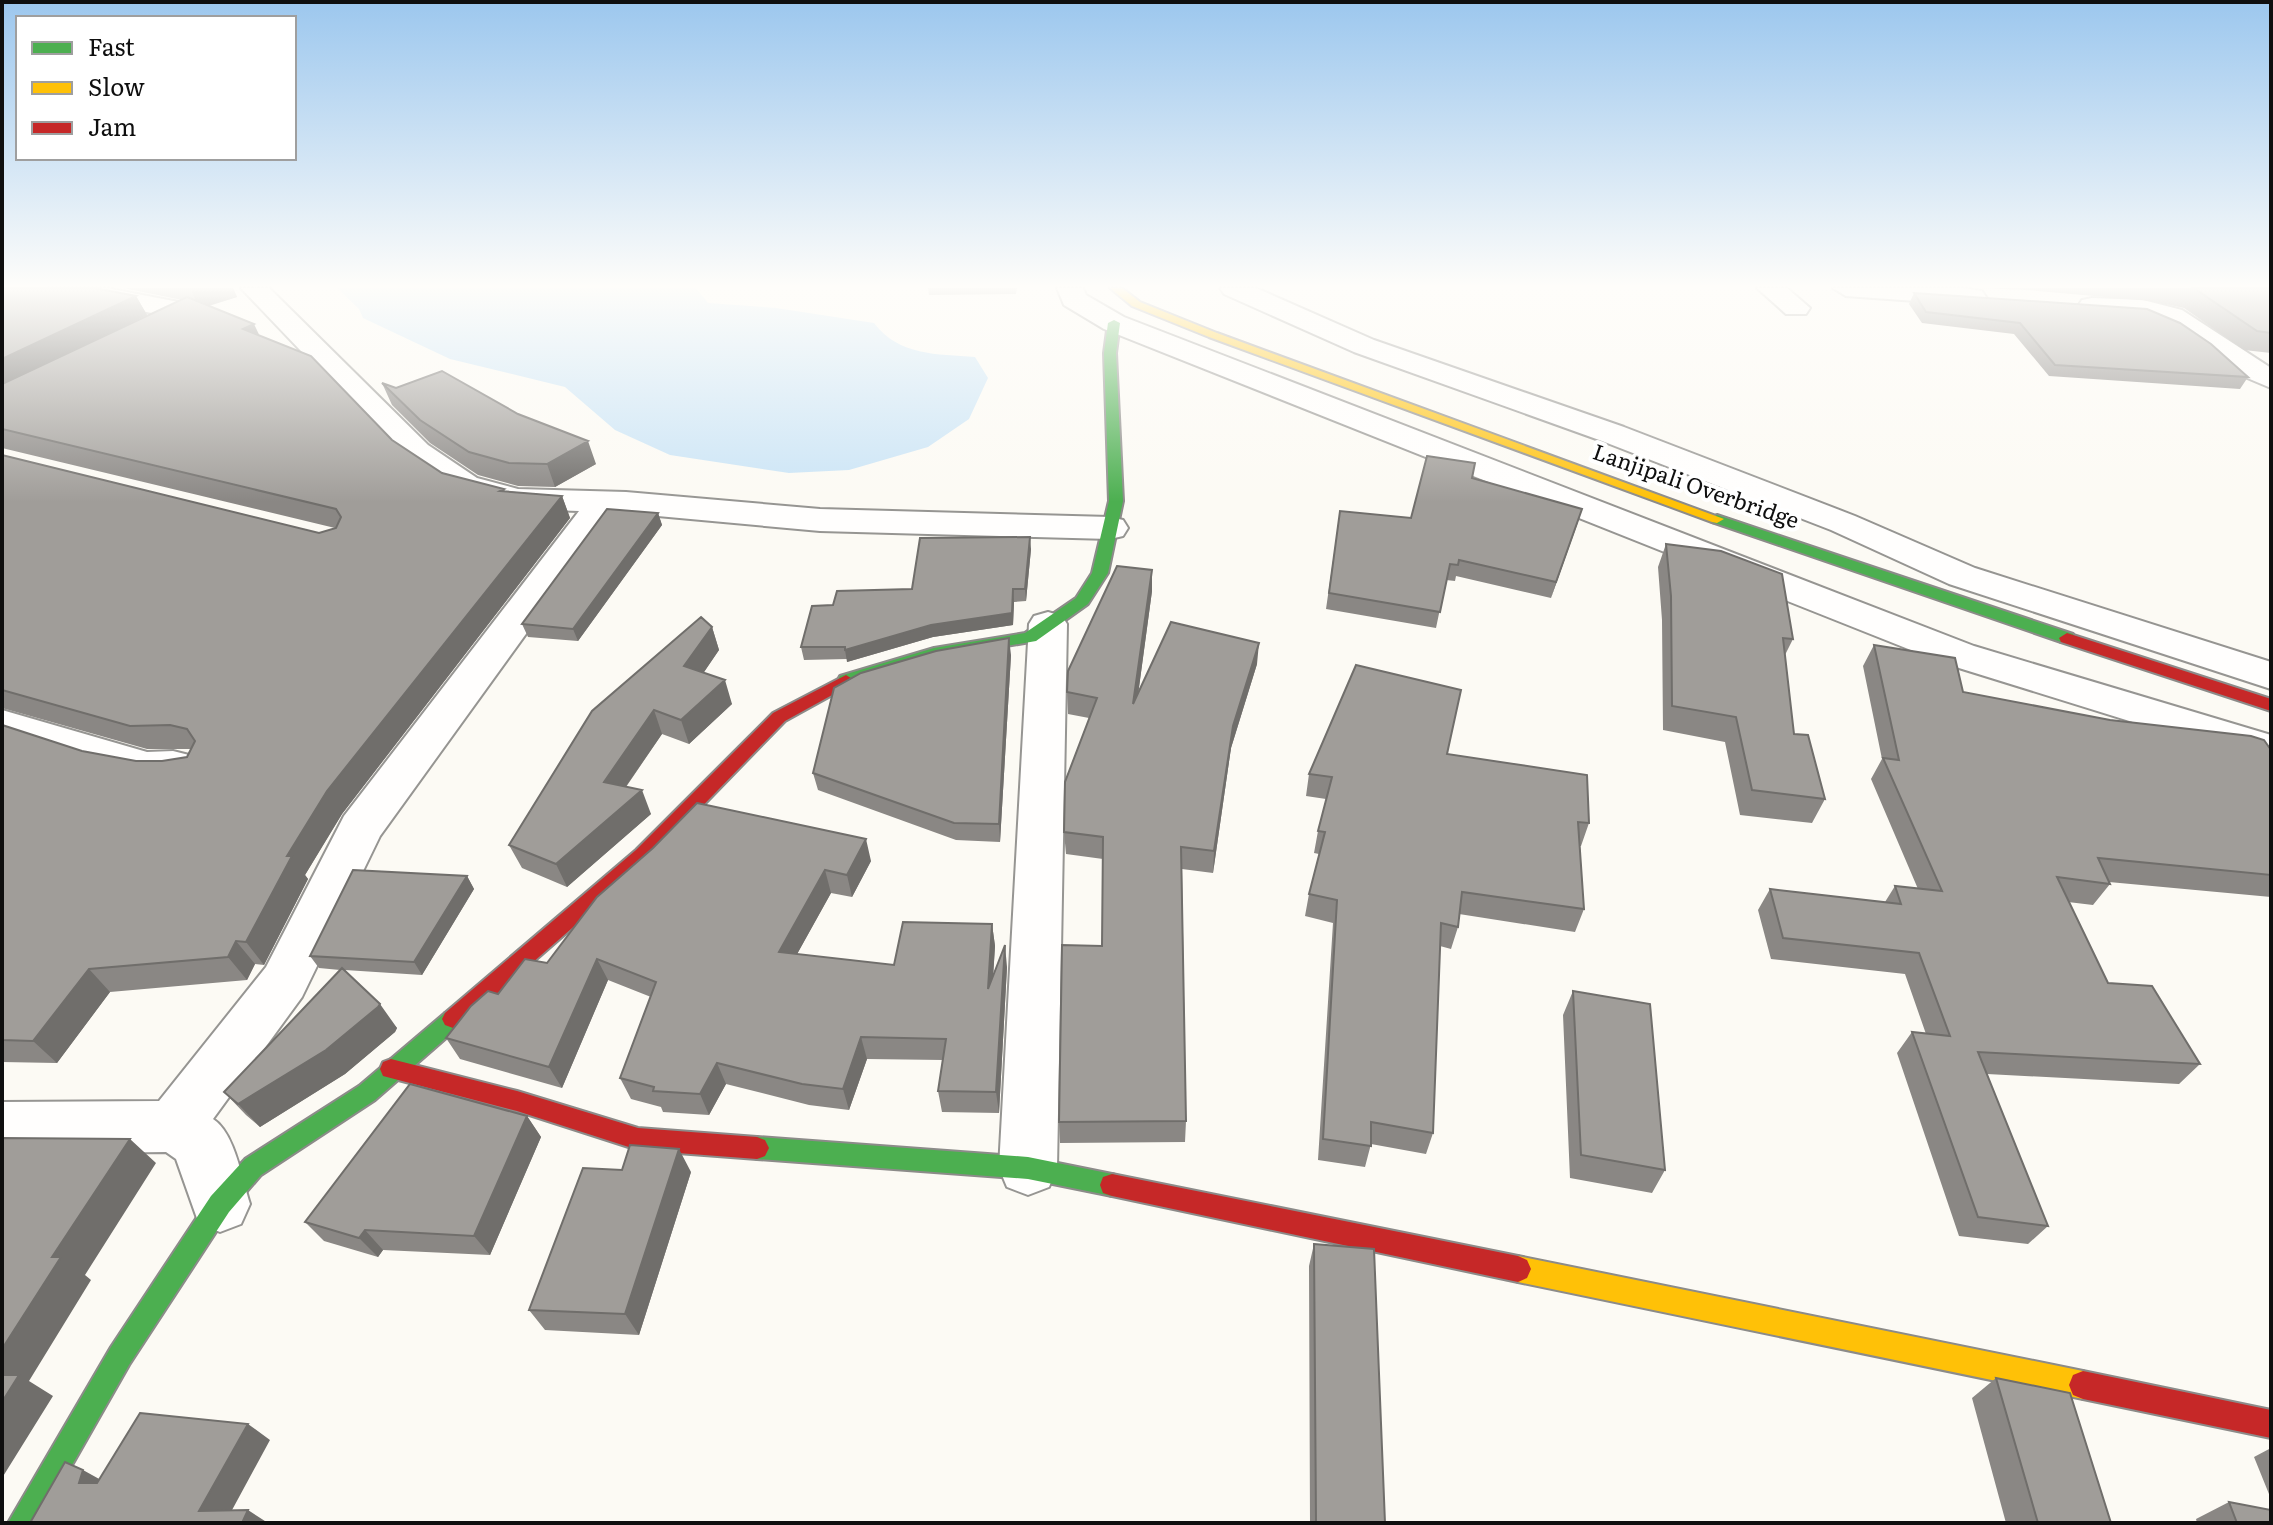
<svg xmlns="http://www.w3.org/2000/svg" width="2273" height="1525" font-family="Literata,serif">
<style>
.water{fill:#cae4f6}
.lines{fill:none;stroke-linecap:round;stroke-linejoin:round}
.street-casing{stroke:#969592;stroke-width:4}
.fast-casing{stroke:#8c8b89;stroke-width:4}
.slow-casing{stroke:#8c8b89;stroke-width:4}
.jam-casing{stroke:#8c8b89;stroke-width:4}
.street{fill:#fffefd;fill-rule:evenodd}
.fast{fill:#4caf50;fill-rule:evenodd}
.slow{fill:#ffc107;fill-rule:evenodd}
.jam{fill:#c62828;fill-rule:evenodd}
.wall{fill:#8a8784}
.shaded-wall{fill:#706e6b}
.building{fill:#a09d99;stroke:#706e6b;stroke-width:2}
.labels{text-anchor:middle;stroke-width:8;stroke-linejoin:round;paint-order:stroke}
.far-street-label{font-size:22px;fill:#0f0f0f;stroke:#fff}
</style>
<rect width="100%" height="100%" fill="#fcfaf4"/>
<path class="water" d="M337 288H696L708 303 776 308 874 323C899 356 937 354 975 357L988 378 969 419 928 447 849 470 789 473 670 455 615 430 565 387 450 359 363 318 359 309Z"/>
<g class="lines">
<defs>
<path id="street" d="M48 288H106L184 303 194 305 198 311 194 317 184 319 61 296Z
M241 288H269L428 445 477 478 518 489 626 492 820 509 1110 517 1123 520 1128 528 1123 536 1110 539 820 531 614 512 380 836 302 997 213 1119C235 1133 242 1180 250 1204L241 1224 220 1232 199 1224 176 1159 166 1152 2 1154V1102L159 1101 266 967 344 816 579 511 517 509 453 492 404 459Z
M1057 288H1083L1086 295 1124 317 1974 646 2271 735V765L1946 664 1104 329 1064 305Z
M1220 288H1256L1374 340 1624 427 1855 516 1975 568 2271 662V689L1949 584 1831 530 1602 441 1354 352 1224 294Z
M1757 288H1787L1810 308 1806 314H1786Z
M1833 288H1963L1982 291 1986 297 1982 303 1972 305 1846 296Z
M2092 298 2143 300 2182 310 2271 368V388L2233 372 2162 322 2082 312 2078 306 2082 300Z
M1048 612 1062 616 1067 624 1057 1168 1049 1187 1028 1195 1007 1187 999 1168 1029 624 1034 616Z
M2 710 147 752 173 751 189 755 195 766 189 777C169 783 151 784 131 778L2 739Z"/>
<path id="fast" d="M1114 320 1120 323 1116 353 1123 501 1108 573 1088 604 1036 641 936 658 852 684H840L838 680 840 676 934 648 1025 633 1076 598 1092 573 1109 501 1104 353 1108 323Z
M1717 515 2073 634 2075 638 2073 642H2061L1712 522 1710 519Z
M453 1010 461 1013 464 1019 461 1025 375 1100 261 1175 229 1212 129 1365 39 1523H8L111 1347 211 1196 245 1159 359 1086 445 1013Z
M757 1137 1028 1157 1112 1174 1121 1177 1124 1185 1121 1193 1112 1196 1028 1179 757 1159 749 1156 745 1148 749 1140Z"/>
<path id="slow" d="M1110 288H1122L1140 302 1217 333 1724 519 1717 523 1712 522 1209 337 1132 306Z
M1518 1256 2083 1371 2093 1375 2097 1385 2093 1395 2083 1399 1518 1282 1509 1278 1505 1269 1509 1260Z"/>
<path id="jam" d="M2067 633 2271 699V711L2061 642 2059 638Z
M846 675 854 680 852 684 785 721 650 860 461 1025 453 1028 445 1025 442 1019 445 1013 636 850 773 713Z
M391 1059 517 1091 638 1128 757 1137 765 1140 769 1148 765 1156 757 1159 638 1150 517 1111 383 1076 380 1069 383 1062Z
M1112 1174 1518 1256 1527 1260 1531 1269 1527 1278 1518 1282 1112 1196 1103 1193 1100 1185 1103 1177Z
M2083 1371 2271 1410V1438L2083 1399 2073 1395 2069 1385 2073 1375Z"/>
</defs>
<use href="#street" class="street-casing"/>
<use href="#fast" class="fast-casing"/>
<use href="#slow" class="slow-casing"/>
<use href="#jam" class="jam-casing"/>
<use href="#street" class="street"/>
<use href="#fast" class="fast"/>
<use href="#slow" class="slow"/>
<use href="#jam" class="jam"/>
</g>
<path class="wall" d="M2 288 136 296 147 315 114 331 182 300 123 288H233L237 297 209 306 259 335 392 440 442 473 504 489 505 491 562 496 570 518 342 814 305 875 308 879 264 965 255 964 247 980 110 992 57 1063 2 1062V725L82 751 136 761H162L187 757 191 749H147L2 708V455L319 533 335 528 2 448Z
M928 288H1017L1016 294 929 295Z
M1977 288H2271V353L2244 350 2184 308 2151 301 2027 290Z
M1914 293 2248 377 2240 389 2049 376 2014 334 1922 323 1909 304Z
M382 383 596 464 555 487 518 486 478 475 430 443 392 405Z
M1472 478 1582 509 1551 598 1456 576 1455 581 1446 580 1436 628 1326 609 1340 511 1411 518Z
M658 513 662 525 578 641 528 637 522 624Z
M1666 544 1793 639 1785 655 1794 734 1825 799 1812 823 1740 815 1725 742 1663 730 1662 620 1658 567Z
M1031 549 1026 601 1014 602 1013 625 933 637 847 662V659L804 660 801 647 912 589Z
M1152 570V591L1138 694 1257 664 1231 748 1213 873 1182 869 1186 1121 1185 1142 1060 1143 1059 1122 1102 946 1103 859 1066 854 1064 832 1089 718 1068 714 1067 692Z
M712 627 719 650 703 673 732 704 689 744 662 734 626 787 651 814 567 887 522 868 509 845Z
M1874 645 1963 692 2271 750V897L2109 882 2110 884 2093 905 2068 902 2108 983 2200 1064 2179 1084 1987 1074 2048 1226 2028 1244 1959 1236 1897 1053 1912 1032 1926 1034 1905 974 1771 959 1758 910 1770 889 1885 902 1895 886 1918 889 1871 779 1882 759 1863 666Z
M1011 655 1000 842 956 840 818 790 813 773Z
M1447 754 1589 823 1581 846H1580L1584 909 1575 932 1459 914 1458 927 1451 949 1440 946 1433 1133 1426 1154 1371 1144 1365 1167 1318 1160 1333 923 1305 916 1309 894 1319 854 1314 853 1318 831 1326 799 1306 796 1309 774Z
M871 861 852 897 831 893 797 954 894 965 992 924 995 946 993 976 1007 967 999 1113 942 1112 938 1091 943 1060 867 1059 849 1110 809 1105 726 1084 709 1115 663 1112 661 1107 631 1099 620 1078 651 997 608 980 562 1088 460 1059 446 1038 498 994 547 963 597 897Z
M467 876 474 889 422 975 345 970 397 1028 395 1032 345 1074 260 1127 246 1115 224 1092 340 970 319 968 310 956Z
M1573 991 1665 1170 1652 1193 1570 1178 1563 1015Z
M527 1116 541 1137 490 1255 383 1250 378 1257 324 1241 305 1222Z
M691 1172 639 1335 545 1330 529 1310Z
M1314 1244 1385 1523H1310L1309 1266Z
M1996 1378 2111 1523H2006L1972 1398Z
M2271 1448V1499L2254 1457Z
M2229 1502 2271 1523H2197L2196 1519Z"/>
<path class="shaded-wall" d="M192 288H233L237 297 200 308 190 289Z
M136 296 147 315 2 387V359Z
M254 324 264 345 243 329Z
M588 441 596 464 555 487 547 464Z
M562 496 570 518 342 814 305 875 308 879 264 965 246 942 287 856 327 791Z
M1582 509 1577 525 1551 598 1556 582Z
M658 513 662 525 578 641 573 629Z
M1030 537 1031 549 1026 601 1025 589Z
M1152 570V591L1134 725 1133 704Z
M1013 589 1014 602 1013 625 933 637 847 662 845 650Z
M712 627 719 650 692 690 684 666Z
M1009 638 1011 655 1000 842 999 824Z
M1259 643 1257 664 1231 748 1213 873 1214 851 1233 726Z
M725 680 732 704 689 744 681 720Z
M654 710 662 734 613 805 604 782Z
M642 790 651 814 567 887 556 864Z
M866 839 871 861 852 897 847 875Z
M825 870 831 893 786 974 779 952Z
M467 876 474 889 422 975 414 962Z
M992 924 995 946 991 1011 988 989Z
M236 941 255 964 247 980 228 957Z
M1005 945 1007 967 999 1113 996 1092Z
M597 959 608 980 562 1088 549 1067Z
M89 969 110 992 57 1063 33 1041Z
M380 1004 397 1028 395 1032 345 1074 260 1127 238 1104Z
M861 1037 867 1059 849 1110 843 1089Z
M717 1063 726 1084 709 1115 700 1094Z
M527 1116 541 1137 490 1255 474 1236Z
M130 1139 156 1163 85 1275 91 1280 29 1381 53 1396 2 1478V1349L52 1257Z
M679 1149 691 1172 639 1335 625 1314Z
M365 1230 383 1250 378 1257 359 1238Z
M248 1424 270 1440 225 1523 199 1511Z
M83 1470 110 1485 79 1483Z
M248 1510 268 1523H242Z"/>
<path class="building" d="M2 288H95L136 296 2 359Z
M2191 288H2271V333L2257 331 2195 289Z
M1914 293 2147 309 2180 323 2211 344 2248 377 2055 365 2020 323 1926 312Z
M187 297 254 324 243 329 311 356 392 440 442 473 504 489 500 491 562 496 327 791 287 856H292L246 942 236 941 228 957 89 969 33 1041 2 1040V725L82 751 136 761H162L187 757 195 741 187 729 170 725 130 726 2 690V455L319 533 336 528 341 517 336 509 2 429V384Z
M442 371 518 414 588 441 547 464 509 463 469 452 420 420 382 383 396 388Z
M1427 456 1475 463 1472 478 1582 509 1556 582 1459 560 1458 565 1450 564 1440 612 1329 593 1340 511 1411 518Z
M607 509 658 513 573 629 522 624Z
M1030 537 1025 589H1013L1012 613 931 625 845 650V647H801L812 606 833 605 837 591 912 589 920 538Z
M1666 544 1721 551 1782 574 1793 639 1783 638 1794 734 1808 735 1825 799 1752 790 1736 717 1672 706 1671 596Z
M1117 566 1152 570 1133 704 1171 622 1259 643 1233 726 1214 851 1181 847 1186 1121 1059 1122 1062 945 1102 946 1103 837 1064 832 1065 782 1097 698 1067 692 1068 671Z
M701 617 712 627 684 666 725 680 681 720 654 710 604 782 642 790 556 864 509 845 592 711Z
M1009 638 999 824 954 823 813 773 834 688 861 673 936 651Z
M1874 645 1955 658 1963 692 2110 720 2251 736 2264 740 2271 750V875L2098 858 2110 884 2057 877 2108 983 2152 986 2200 1064 1978 1052 2048 1226 1978 1217 1912 1032 1950 1036 1919 953 1783 938 1770 889 1901 904 1895 886 1942 891 1883 758 1899 760Z
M1356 665 1461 690 1447 754 1587 775 1589 823 1578 822 1584 909 1462 892 1458 927 1441 923 1433 1133 1371 1122V1146L1323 1139 1337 900 1309 894 1325 832 1318 831 1332 777 1309 774Z
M697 803 866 839 847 875 825 870 779 952 894 965 903 922 992 924 988 989 1005 945 996 1092 938 1091 946 1039 861 1037 843 1089 802 1084 717 1063 700 1094 653 1091 654 1087 620 1078 656 982 597 959 549 1067 446 1038 471 1006 488 991 498 994 525 959 547 963 597 897 653 848Z
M353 870 467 876 414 962 310 956Z
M342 968 380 1004 378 1007 326 1050 238 1104 224 1092Z
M1573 991 1650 1004 1665 1170 1581 1155Z
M410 1084 527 1116 474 1236 365 1230 359 1238 305 1222Z
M2 1138 130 1139 52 1257H61L2 1349Z
M630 1145 679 1149 625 1314 529 1310 583 1168 622 1170Z
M1314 1244 1374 1249 1385 1523H1316Z
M2 1375H19L2 1402Z
M1996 1378 2070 1393 2111 1523H2038Z
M140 1413 248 1424 199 1511 248 1510 242 1523H30L65 1462 83 1470 79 1483H97Z
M2229 1502 2271 1510V1523H2237Z"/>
<linearGradient id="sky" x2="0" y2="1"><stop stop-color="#9cc7ee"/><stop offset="0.57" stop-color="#fefdfa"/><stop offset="1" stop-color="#fefdfa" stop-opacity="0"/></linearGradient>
<rect width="2273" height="502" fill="url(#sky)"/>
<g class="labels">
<g class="far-street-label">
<text transform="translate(1696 486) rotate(19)" y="8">Lanjipali Overbridge</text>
</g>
</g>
<rect width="2273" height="1525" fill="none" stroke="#0f0f0f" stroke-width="8"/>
<rect x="16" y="16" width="280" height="144" fill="#ffffff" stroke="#9f9f9f" stroke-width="2"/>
<rect x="32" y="42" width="40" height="12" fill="#4caf50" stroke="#9f9f9f" stroke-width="2"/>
<text x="88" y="56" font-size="24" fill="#0f0f0f">Fast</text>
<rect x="32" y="82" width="40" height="12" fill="#ffc107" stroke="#9f9f9f" stroke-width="2"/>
<text x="88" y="96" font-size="24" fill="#0f0f0f">Slow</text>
<rect x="32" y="122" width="40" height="12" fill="#c62828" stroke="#9f9f9f" stroke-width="2"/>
<text x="88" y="136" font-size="24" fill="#0f0f0f">Jam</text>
</svg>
